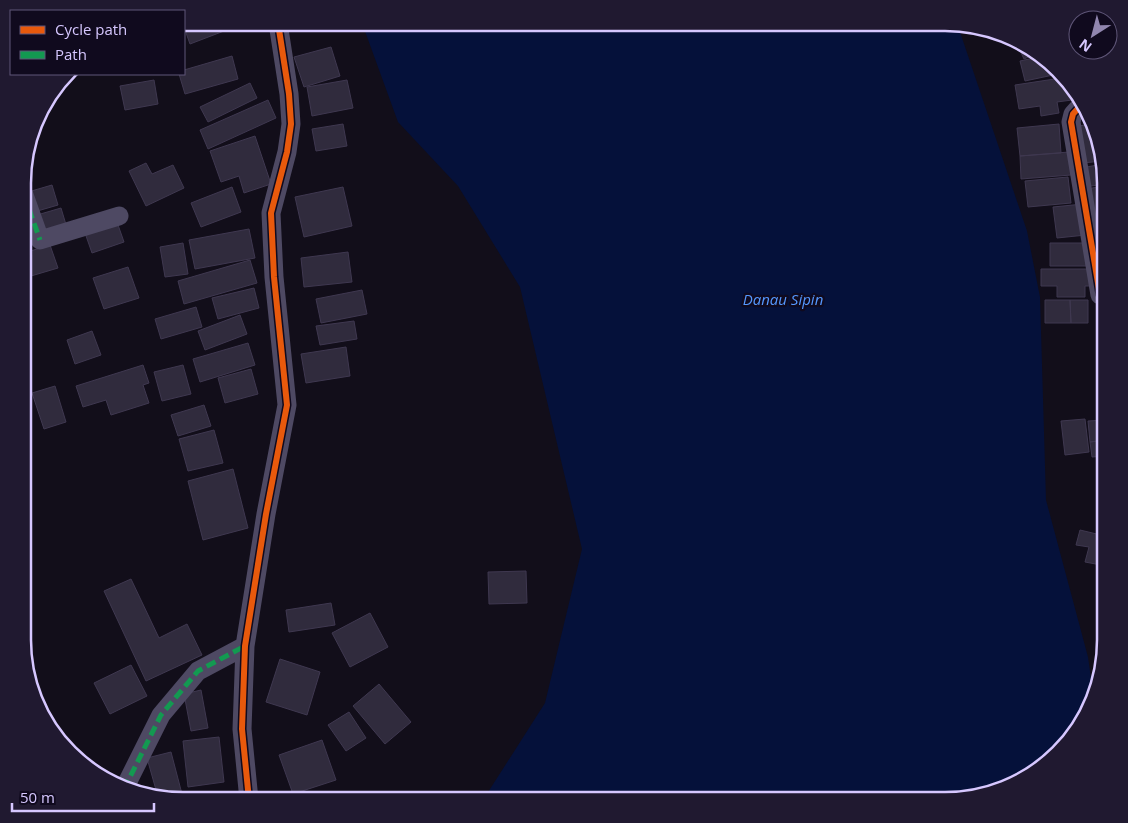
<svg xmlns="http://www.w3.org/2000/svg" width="1128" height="823" font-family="'Open Sans',sans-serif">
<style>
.water{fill:#05113a}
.building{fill:#302b3d;stroke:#3f3850}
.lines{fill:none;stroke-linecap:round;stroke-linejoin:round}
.minor{stroke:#4e4963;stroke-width:19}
.quiet{stroke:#139951;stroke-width:5;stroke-dasharray:10 5;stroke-linecap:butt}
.cycleway-casing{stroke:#100a1e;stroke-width:9}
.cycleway{stroke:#e8590c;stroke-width:6}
.labels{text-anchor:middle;stroke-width:4.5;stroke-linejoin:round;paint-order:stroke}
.water-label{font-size:15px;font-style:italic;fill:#5598ff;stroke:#100a1e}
.rim{fill:none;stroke:#d6c7ff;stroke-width:2.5}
</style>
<rect width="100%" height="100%" fill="#120e1a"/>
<path class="water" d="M362 23H957L1027 231 1040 297 1046 500 1088 657 1094 700 1072 738 1016 784 945 800H483L545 703 582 549 520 287 458 186 398 122Z"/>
<path class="building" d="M184 23H245L190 44 184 27Z
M1015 40 1037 53 1024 59Z
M331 47 340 76 304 87 294 57Z
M232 56 238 79 185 94 179 74H184V70Z
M1043 56 1058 74 1025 81 1020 61Z
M1061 78 1071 90 1072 100 1057 102 1059 113 1041 116 1040 106 1019 109 1015 85Z
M154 80 158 104 125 110 120 86Z
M347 80 353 108 312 116 307 87Z
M250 83 257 98 208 122 200 107Z
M268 100 276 118 208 149 200 130Z
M343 124 347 146 316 151 312 129Z
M1059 124 1061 153 1020 156 1017 128Z
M1092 124 1102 161 1083 163 1078 126Z
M255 136 271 184 244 193 239 176 221 182 210 151Z
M1069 152 1071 175 1021 179 1020 156Z
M146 163 152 174 173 165 184 188 146 206 129 171Z
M1103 164 1105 173V184L1084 187 1081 168Z
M1068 177 1071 203 1028 207 1025 181Z
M52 185 58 205 34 212 28 192Z
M1105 186V211L1089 213 1086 189Z
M232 187 241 212 201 227 191 203Z
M343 187 352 226 304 237 295 197Z
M1083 204 1086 235 1057 238 1053 207Z
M61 208 67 228 43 235 37 215Z
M1105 214V239L1095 241 1092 216Z
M117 222 124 242 92 253 85 233Z
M28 223 35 243 24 246V225Z
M249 229 255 258 195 269 189 240Z
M183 243 188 274 165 277 160 247Z
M1050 243H1086V266H1050Z
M50 245 58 268 31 276 24 253Z
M348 252 352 282 304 287 301 258Z
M250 260 257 283 184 304 178 281Z
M128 267 139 298 104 309 93 278Z
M1041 269H1090V286H1085V297H1057V286H1041Z
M254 288 259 308 218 319 212 298Z
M362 290 367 314 321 323 316 299Z
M1045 300H1070L1071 323H1045Z
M1070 300H1088V323H1071Z
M196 307 202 327 161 339 155 319Z
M240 315 247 334 205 350 198 331Z
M354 321 357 339 320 345 316 326Z
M92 331 101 355 75 364 67 340Z
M248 343 255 365 200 382 193 359Z
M346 347 350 376 306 383 301 354Z
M143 365 149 383 143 385 149 403 111 415 106 400 83 407 76 386Z
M183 365 191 394 162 401 154 372Z
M251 369 258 394 225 403 218 378Z
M55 386 66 422 44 429 32 393Z
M204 405 211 426 178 436 171 415Z
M1085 419 1089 452 1065 455 1061 421Z
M1105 420V440L1090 442 1088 421Z
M214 430 223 463 188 471 179 439Z
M1105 440V456L1092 457 1090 442Z
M1100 459H1105V486H1098Z
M233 469 248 528 203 540 188 481Z
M1098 489H1105V503H1097Z
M1102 505 1105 506V526L1099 525Z
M1080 530 1105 536V545L1101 565 1085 562 1089 547 1076 545Z
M526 571 527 603 489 604 488 572Z
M131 579 159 638 187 624 202 655 146 681 104 591Z
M331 603 335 625 289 632 286 610Z
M370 613 388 647 350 667 332 633Z
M280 659 320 672 307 715 266 702Z
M131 665 147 696 110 714 94 683Z
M379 684 411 722 385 744 353 706Z
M201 690 208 728 191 731 184 694Z
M349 712 366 738 346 751 328 725Z
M219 737 224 782 188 787 183 741Z
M322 740 336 780 293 794 279 755Z
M171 752 182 794 165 798 158 797 147 758Z"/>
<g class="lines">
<path class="minor" d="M1082 104 1073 114 1071 122 1100 295
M24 195 40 240 119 216
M124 789 161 715 198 671 245 646
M249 800 242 729 245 646 266 514 287 405 274 277 271 213 287 152 291 124 289 94 278 23"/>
<path class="quiet" d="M24 195 40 240
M124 789 161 715 198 671 245 646"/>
<defs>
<path id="cycleway" d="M1082 104 1073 114 1071 122 1100 295
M249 800 242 729 245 646 266 514 287 405 274 277 271 213 287 152 291 124 289 94 278 23"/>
</defs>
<use href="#cycleway" class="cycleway-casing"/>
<use href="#cycleway" class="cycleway"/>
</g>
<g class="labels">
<g class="water-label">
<text x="783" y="305">Danau Sipin</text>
</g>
</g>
<path d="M0 0H1128V823H0ZM183 31H945A152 152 0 0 1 1097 183V640A152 152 0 0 1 945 792H183A152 152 0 0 1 31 640V183A152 152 0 0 1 183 31Z" fill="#201930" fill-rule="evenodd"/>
<path class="rim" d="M183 31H945A152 152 0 0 1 1097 183V640A152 152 0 0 1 945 792H183A152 152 0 0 1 31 640V183A152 152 0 0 1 183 31Z"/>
<rect x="10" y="10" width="175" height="65" fill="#100a1e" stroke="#5f5678"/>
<rect x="20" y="26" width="25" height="8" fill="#e8590c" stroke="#5f5678"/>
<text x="55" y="35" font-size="15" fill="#d6c7ff">Cycle path</text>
<rect x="20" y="51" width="25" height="8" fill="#139951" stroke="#5f5678"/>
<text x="55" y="60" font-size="15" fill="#d6c7ff">Path</text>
<g transform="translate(1093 35) rotate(216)"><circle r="24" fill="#100a1e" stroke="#5f5678"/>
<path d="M0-4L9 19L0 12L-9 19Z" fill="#9186af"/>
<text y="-8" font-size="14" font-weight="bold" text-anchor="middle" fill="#d6c7ff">N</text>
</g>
<path d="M12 803v8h142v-8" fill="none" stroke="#d6c7ff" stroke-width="2.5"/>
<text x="20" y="803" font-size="15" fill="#d6c7ff" stroke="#100a1e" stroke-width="4" paint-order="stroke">50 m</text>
</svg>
